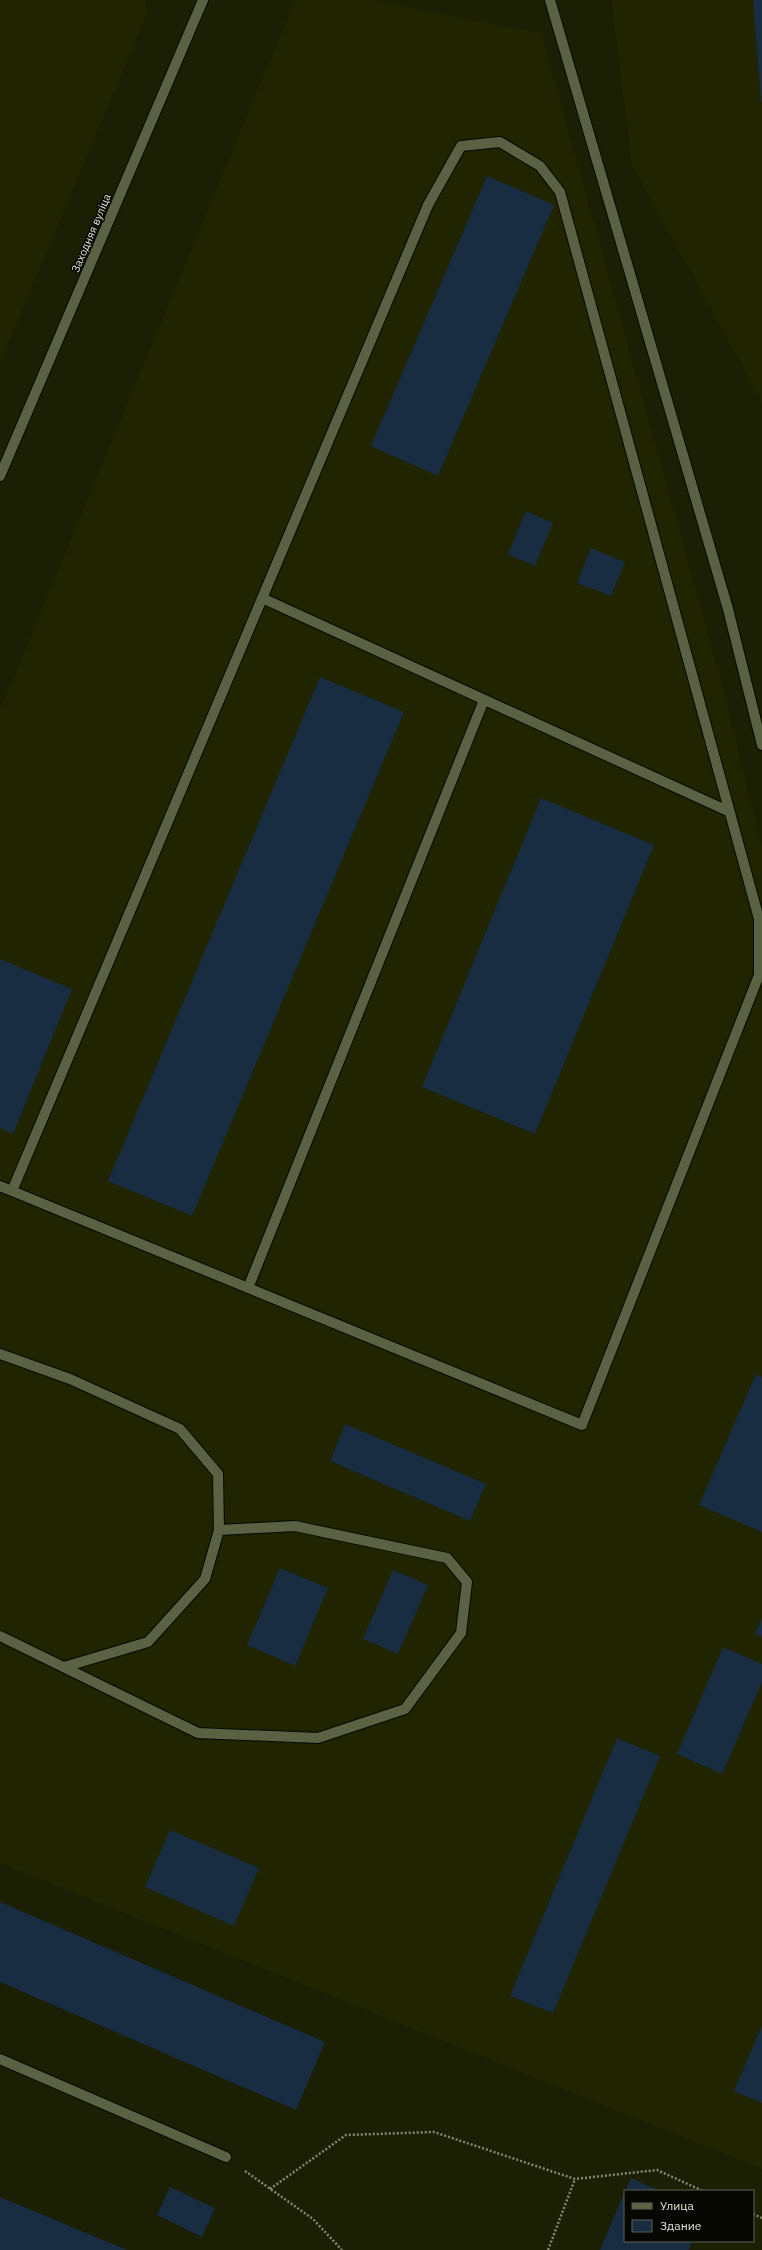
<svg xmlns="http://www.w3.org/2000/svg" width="762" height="2250" font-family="'IBM Plex Sans',sans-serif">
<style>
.built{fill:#202500}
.building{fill:#192d42}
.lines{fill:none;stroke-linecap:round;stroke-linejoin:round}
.minor-casing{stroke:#060800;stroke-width:12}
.path{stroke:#848872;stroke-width:2.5;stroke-dasharray:2 2;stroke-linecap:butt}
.minor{stroke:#5b6143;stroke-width:10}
.labels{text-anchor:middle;stroke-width:3;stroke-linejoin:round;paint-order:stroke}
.street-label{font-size:11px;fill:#e1e5d4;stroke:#060801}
</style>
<rect width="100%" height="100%" fill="#1b1f03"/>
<path class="built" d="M0 0H145L147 14 0 363Z
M295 0H372L541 33 720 677 762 848V2169L0 1863V710Z
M611 0H762V403L632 165Z"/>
<path class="building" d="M753 0H762V102H761Z
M487 176 554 205 438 476 371 446Z
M526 511 553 523 535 566 508 554Z
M591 548 625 562 611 596 577 583Z
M320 677 404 712 192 1216 108 1181Z
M541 798 654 845 535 1134 422 1087Z
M0 959 72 989 13 1134 0 1128Z
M756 1374 762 1377V1532L699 1505Z
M345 1424 486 1484 470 1521 330 1461Z
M280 1568 328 1588 295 1666 247 1645Z
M393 1570 428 1585 398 1654 363 1639Z
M762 1618V1637L755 1634Z
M723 1647 762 1664V1682L722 1774 677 1754Z
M617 1738 660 1756 553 2013 510 1996Z
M170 1830 259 1868 234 1926 145 1887Z
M0 1902 325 2042 296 2110 0 1982Z
M762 2025V2103L734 2091Z
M631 2178 660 2191H625Z
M170 2187 215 2208 202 2237 157 2215Z
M625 2191V2241H692L689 2250H600Z
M0 2197 127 2250H0Z"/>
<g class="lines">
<defs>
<path id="minor" d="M550 0 728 609 762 745
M0 476 203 0
M262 598 730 812
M0 1186 12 1191 582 1425 759 975V919L560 192 540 166 500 142 461 146 428 205 12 1191
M248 1288 484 700
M0 1354 70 1379 180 1429 218 1474 219 1530
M0 1636 198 1733 318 1738 405 1709 461 1633 467 1582 447 1558 295 1526 219 1530 205 1579 148 1642 64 1667
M0 2059 226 2157"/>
</defs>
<use href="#minor" class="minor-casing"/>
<path class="path" d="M245 2171 313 2219 342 2250
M270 2189 346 2135 434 2132 575 2179 657 2170 703 2191
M753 2214 762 2218
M548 2250 575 2179"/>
<use href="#minor" class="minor"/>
</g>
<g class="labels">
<g class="street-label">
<text transform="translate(91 233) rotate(-67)" y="4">Заходняя вуліца</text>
</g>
</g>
<rect x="624" y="2190" width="130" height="52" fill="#060801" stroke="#5e6055"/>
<rect x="632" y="2203" width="20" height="6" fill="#5b6143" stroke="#5e6055"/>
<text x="660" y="2210" font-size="12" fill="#e1e5d4">Улица</text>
<rect x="632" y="2220" width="20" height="12" fill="#192d42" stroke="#5e6055"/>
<text x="660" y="2230" font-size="12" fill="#e1e5d4">Здание</text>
</svg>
